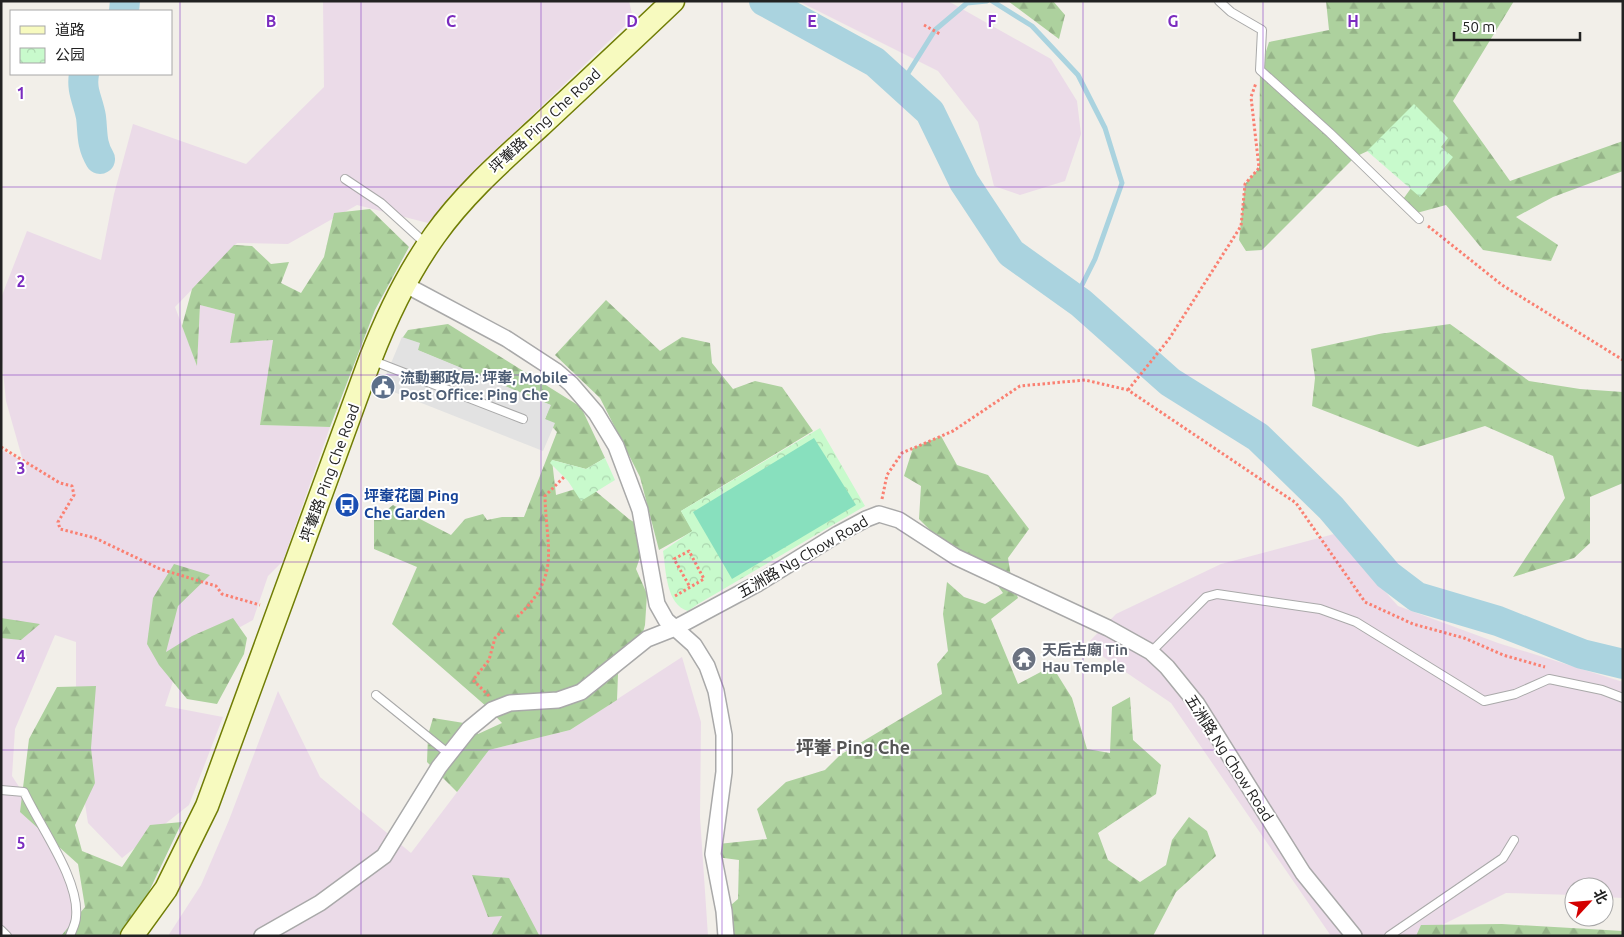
<svg xmlns="http://www.w3.org/2000/svg" width="1624" height="937" font-family="Ubuntu,'Noto Sans SC',sans-serif">
<style>
.industrial{fill:#ebdbe8}
.forest{fill:url(#forest-firs)}
.park{fill:url(#park-crowns)}
.pitch{fill:#88e0be}
.parking{fill:#e2e2e2}
.lines{fill:none;stroke-linecap:round;stroke-linejoin:round}
.stream{stroke:#aad3df;stroke-width:5}
.river{stroke:#aad3df;stroke-width:30}
.lane-casing{stroke:#a9a9a9;stroke-width:10}
.street-casing{stroke:#a9a9a9;stroke-width:18}
.secondary-casing{stroke:#707d05;stroke-width:25}
.path{stroke:#fa8072;stroke-width:3;stroke-dasharray:2.5 2.5;stroke-linecap:butt}
.lane{stroke:#fff;stroke-width:8}
.street{stroke:#fff;stroke-width:15}
.secondary{stroke:#f7fabf;stroke-width:22}
.grid{fill:none;stroke:#7b2cbf;stroke-width:1;stroke-opacity:0.55}
.labels{text-anchor:middle;stroke-width:4;stroke-linejoin:round;paint-order:stroke}
.street-label{font-size:15px;fill:#222;stroke:#fff}
.service-label{font-size:15px;font-weight:bold;fill:#4e5e75;stroke:#fff;text-anchor:start}
.transit-label{font-size:15px;font-weight:bold;fill:#164399;stroke:#fff;text-anchor:start}
.worship-label{font-size:15px;font-weight:bold;fill:#5b616d;stroke:#fff;text-anchor:start}
.quarter-label{font-size:18px;font-weight:bold;fill:#555;stroke:#fff}
.grid-label{font-size:16px;text-anchor:middle;font-weight:bold;fill:#7b2cbf;stroke:#fff;stroke-width:4;stroke-linejoin:round;paint-order:stroke}
</style>
<defs>
<pattern id="forest-firs" width="22" height="20" patternUnits="userSpaceOnUse" patternTransform="scale(1.25)"><rect width="22" height="20" fill="#add19e"/><path d="M5 1l3.5 6h-7zM16 11l3.5 6h-7z" fill="#95b388"/></pattern>
<pattern id="park-crowns" width="20" height="18" patternUnits="userSpaceOnUse" patternTransform="scale(1.25)"><rect width="20" height="18" fill="#c8facc"/><path d="M2 6a3 3 0 1 1 6 0M12 15a3 3 0 1 1 6 0" fill="none" stroke="#acd6af"/></pattern>
</defs>
<rect width="100%" height="100%" fill="#f2efe9"/>
<path class="industrial" d="M323 1H629L633 18 494 152 450 196 428 223 357 205 288 244 237 243 175 307 197 365 200 305 235 314 230 342 273 340 260 425 330 427 283 561 268 576 253 620 180 660 165 706 223 717 189 805 122 858 88 823 76 745V642L55 635 15 729 12 776 64 856 76 936H1V450L23 461 6 401 1 351V298L27 231 101 260 114 194 133 124 246 164 324 87Z
M798 1H948L1051 59 1077 101 1081 134 1065 181 1020 195 994 186 978 122 938 71Z
M1334 534 1398 606 1498 643 1623 682V898L1604 897V887H1574V895L1506 893 1420 936H1331L1171 703 1086 645 1116 614 1221 564Z
M682 657 701 722 700 817 708 936H168L201 885 229 820 278 691 320 777 411 853 489 750 570 730Z"/>
<path class="forest" d="M1008 1H1053L1065 15 1059 39Z
M1326 1H1514L1453 101 1510 181 1623 141V171L1553 197 1516 217 1558 245 1551 261 1483 250 1446 205 1413 214 1401 202 1422 173 1393 139 1355 157 1262 250 1246 251 1239 240 1245 184 1259 168 1260 70 1269 42 1329 30Z
M370 209 409 247 375 310 330 427 260 425 273 340 230 343 235 314 200 305 197 366 182 326 192 289 234 245 252 246 271 264 289 262 281 283 301 293 324 257 334 213Z
M606 300 660 351 682 337 710 343 712 363 733 389 755 381 782 387 813 431 681 511 693 531 659 550 640 477 600 398 555 355Z
M448 324 581 407 605 458 586 469 552 460 556 495 588 485 629 519 643 528 645 543 636 569 647 594 645 625 641 640 618 674 617 700 570 730 489 750 457 792 427 762 428 735 433 718 470 724 478 734 502 723 487 707 392 624 417 567 374 549V520L393 505 451 535 465 519 483 514 487 520 502 517H524L557 432 545 419 550 405 417 350 419 344 401 340 408 330Z
M1450 324 1529 381 1580 389 1623 392V483L1590 497V543L1574 558 1513 577 1565 498 1553 456 1485 426 1418 447 1312 406 1315 378 1311 349 1379 334Z
M941 436 957 465 988 475 1029 529 1008 558 1012 583 1018 598 991 619 1018 684 1052 666 1072 698 1087 749 1110 753 1112 707 1130 697 1133 740 1161 765 1156 794 1098 833 1108 860 1140 882 1166 865 1172 840 1189 817 1207 831 1216 856 1176 892 1153 936H724V911L738 899 739 860 716 857 718 844 767 839 757 809 786 782 825 770 840 755 942 694 937 664 948 651 943 614 947 582 964 597 985 604 1003 593 987 571 936 536 919 519 921 486 904 476 913 448Z
M174 564 210 575 178 606 166 652 192 636 233 618 247 638 244 654 217 704 187 699 159 665 147 644 153 598Z
M1 618 40 624 21 640 1 638Z
M96 686 91 748 95 783 75 825 82 851 122 867 150 825 182 822 135 921 118 936H61L85 907 78 864 20 812 29 739 57 687Z
M472 875 509 878 539 935 491 936 502 916 488 917Z
M1502 924 1623 931V936H1416L1421 925Z"/>
<path class="park" d="M1414 104 1448 138 1441 147 1453 157 1420 197 1367 151Z
M820 428 865 506 698 604 688 611C666 605 666 570 663 551L692 531 681 511Z
M605 458 615 480 581 501 568 481 550 463 552 460 586 469Z"/>
<path class="pitch" d="M814 438 856 505 732 579 693 512Z"/>
<path class="parking" d="M402 337 420 343 418 350 551 405 545 419 555 423 543 451 381 387Z"/>
<g class="lines">
<path class="stream" d="M992 1 1032 26 1078 75 1105 128 1122 183 1095 259 1075 299
M900 86 935 30 967 3 987 1"/>
<path class="river" d="M764 1 875 62 930 112 964 182 1011 253 1081 303 1170 382 1258 437 1331 508 1388 575 1417 597 1498 621 1582 654 1623 664
M124 11 125 1
M84 74C81 91 88 100 91 117 93 133 91 144 100 159"/>
<defs>
<path id="lane" d="M1219 1 1231 12 1262 30 1260 70 1330 133 1419 219
M345 179 381 203 425 243
M371 360 523 419
M1151 652 1206 597 1217 594 1320 609 1356 622 1484 701 1515 694 1549 679 1602 690 1623 698
M376 695 449 754
M1 790 24 792C40 827 80 880 76 917 76 923 72 930 70 936
M1 930 7 936
M1389 936 1503 858 1514 840"/>
<path id="street" d="M404 284 507 339 556 371 571 384 596 413 616 446 640 510 657 604 666 620 694 645 707 666 716 691 724 735V772L713 854 724 911 726 936
M262 936 320 903 384 856 439 767 469 729 492 710 510 703 558 700 581 692 647 639 675 628 757 584 838 534 866 519 879 514 899 520 956 557 1108 628 1151 652 1167 667 1197 704 1303 873 1354 936"/>
<path id="secondary" d="M132 936 166 889 207 806 370 360C387 316 407 274 435 235 464 194 503 160 540 126 585 84 629 43 673 1"/>
</defs>
<use href="#lane" class="lane-casing"/>
<use href="#street" class="street-casing"/>
<use href="#secondary" class="secondary-casing"/>
<path class="path" d="M924 25 940 34
M1428 226 1502 285 1623 360
M1128 390 1169 339 1241 226 1245 184 1259 168 1251 97 1256 83
M1 447 60 483 72 486 74 495 58 522 60 529 95 538 160 569 216 586 222 594 260 605
M882 499 887 475 902 453 953 431 1020 386 1085 380 1128 390 1296 503 1365 602 1413 624 1464 638 1503 655 1545 667
M675 596 704 579 689 551 674 559 690 587
M517 617C562 575 546 549 545 496L564 477
M489 696 473 680 489 660 495 638 503 630"/>
<use href="#lane" class="lane"/>
<use href="#street" class="street"/>
<use href="#secondary" class="secondary"/>
</g>
<path class="grid" d="M180 1V936M361 1V936M541 1V936M722 1V936M902 1V936M1083 1V936M1263 1V936M1444 1V936M1 187H1623M1 375H1623M1 562H1623M1 750H1623"/>
<defs>
<symbol id="civic-disc" viewBox="-11 -11 22 22"><circle r="9.5" fill="#5c6f8a" stroke="#fff"/><path d="M-.6-6.5H3V-4.5H.6V-3L4-1V1h2V6H-6V1h2V-1L-.6-3ZM-1.2 2.5V6h2.4V2.5Z" fill="#fff"/></symbol>
<symbol id="bus-disc" viewBox="-11 -11 22 22"><circle r="9.5" fill="#1a4fb4" stroke="#fff"/><path d="M-5-6H5V4H4V6H2V4H-2V6H-4V4H-5ZM-3.5-4V0h7V-4ZM-3.5 1.2v1.5H-2V1.2ZM2 1.2v1.5H3.5V1.2Z" fill="#fff"/></symbol>
<symbol id="temple-disc" viewBox="-11 -11 22 22"><circle r="9.5" fill="#6b7280" stroke="#fff"/><path d="M0-6L5-2H3V0L6.5 2.5H4V6H1.5V3h-3V6H-4V2.5H-6.5L-3 0V-2H-5Z" fill="#fff"/></symbol>
</defs>
<g fill-rule="evenodd">
<use href="#civic-disc" x="369" y="373" width="28" height="28"/>
<use href="#bus-disc" x="333" y="491" width="28" height="28"/>
<use href="#temple-disc" x="1010" y="645" width="28" height="28"/>
</g>
<g class="labels">
<g class="street-label">
<text transform="translate(545 121) rotate(-43)" y="5">坪輋路 Ping Che Road</text>
<text transform="translate(330 473) rotate(-70)" y="5">坪輋路 Ping Che Road</text>
<text transform="translate(803 557) rotate(-30)" y="5">五洲路 Ng Chow Road</text>
<text transform="translate(1229 758) rotate(57)" y="5">五洲路 Ng Chow Road</text>
</g>
<g class="service-label">
<text x="400" y="383">流動郵政局: 坪輋, Mobile<tspan x="400" dy="17">Post Office: Ping Che</tspan></text>
</g>
<g class="transit-label">
<text x="364" y="501">坪輋花園 Ping<tspan x="364" dy="17">Che Garden</tspan></text>
</g>
<g class="worship-label">
<text x="1042" y="655">天后古廟 Tin<tspan x="1042" dy="17">Hau Temple</tspan></text>
</g>
<g class="quarter-label">
<text x="853" y="754">坪輋 Ping Che</text>
</g>
</g>
<g class="grid-label">
<text x="271" y="27">B</text>
<text x="451" y="27">C</text>
<text x="632" y="27">D</text>
<text x="812" y="27">E</text>
<text x="992" y="27">F</text>
<text x="1173" y="27">G</text>
<text x="1353" y="27">H</text>
<text x="21" y="99">1</text>
<text x="21" y="287">2</text>
<text x="21" y="474">3</text>
<text x="21" y="662">4</text>
<text x="21" y="849">5</text>
</g>
<rect width="1624" height="937" fill="none" stroke="#222222" stroke-width="5"/>
<rect x="10" y="10" width="162" height="65" fill="#ffffff" stroke="#a7a7a7"/>
<rect x="20" y="26" width="25" height="8" fill="#f7fabf" stroke="#a7a7a7"/>
<text x="55" y="35" font-size="15" fill="#222222">道路</text>
<rect x="20" y="48" width="25" height="15" fill="url(#park-crowns)" stroke="#a7a7a7"/>
<text x="55" y="60" font-size="15" fill="#222222">公园</text>
<g transform="translate(1589 902) rotate(64)"><circle r="24" fill="#ffffff" stroke="#a7a7a7"/>
<path d="M0-4L9 19L0 12L-9 19Z" fill="#d40000"/>
<text y="-8" font-size="14" font-weight="bold" text-anchor="middle" fill="#222222">北</text>
</g>
<path d="M1454 32v8h126v-8" fill="none" stroke="#222222" stroke-width="2.5"/>
<text x="1462" y="32" font-size="15" fill="#222222" stroke="#ffffff" stroke-width="4" paint-order="stroke">50 m</text>
</svg>
